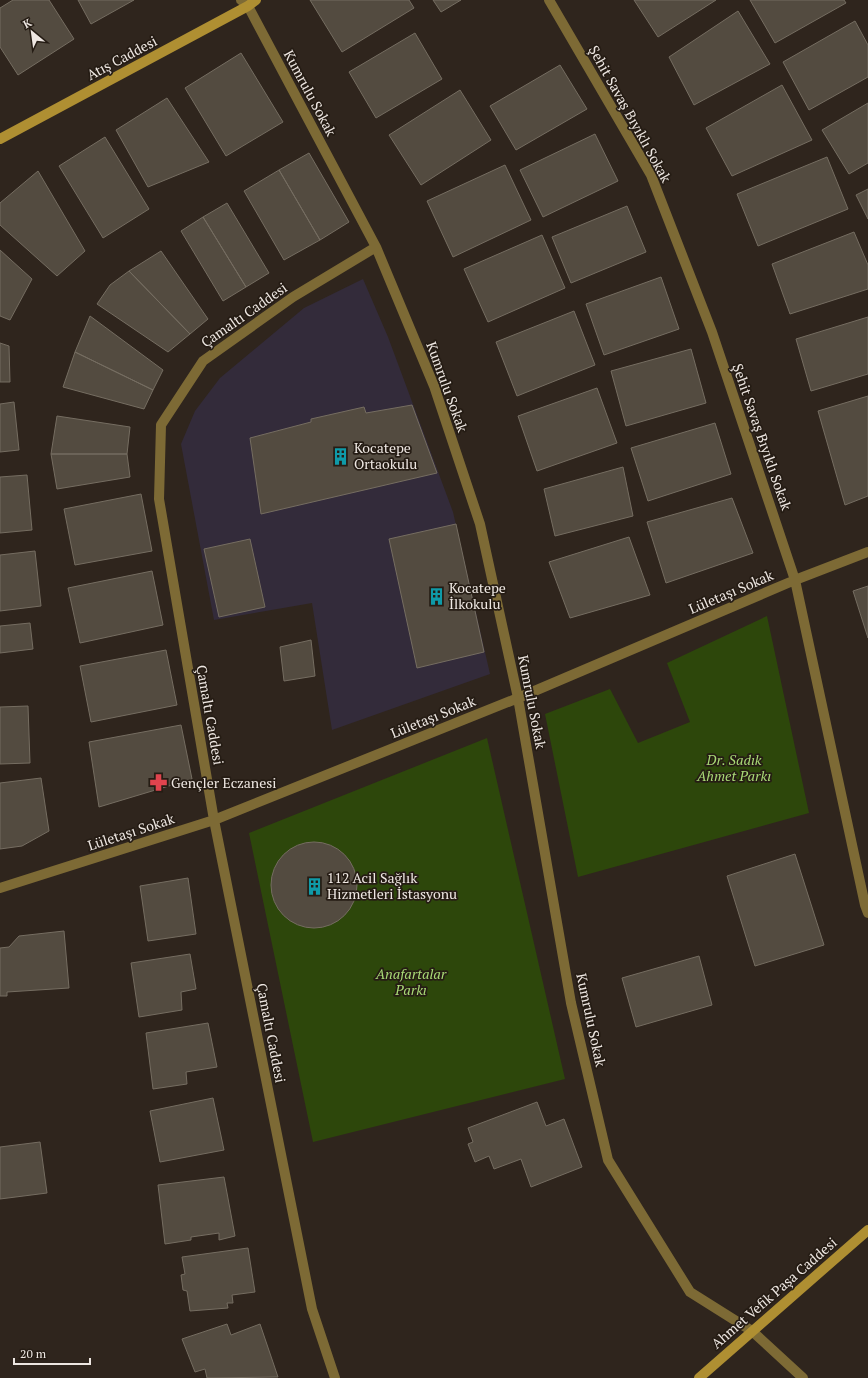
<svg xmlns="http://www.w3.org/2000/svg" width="868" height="1378" font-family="'PT Serif',serif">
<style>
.education{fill:#332b3a}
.green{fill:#2d470b}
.building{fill:#534b40;stroke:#756d61}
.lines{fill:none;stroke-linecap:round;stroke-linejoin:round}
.street{stroke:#7d6a35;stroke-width:10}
.secondary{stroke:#af8f32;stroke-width:10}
.labels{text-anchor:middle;stroke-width:3.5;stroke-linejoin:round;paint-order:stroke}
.street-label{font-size:14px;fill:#eee7e2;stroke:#251c14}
.poi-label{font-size:14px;fill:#eee7e2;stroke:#251c14;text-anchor:start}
.park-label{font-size:14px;font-style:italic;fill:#a9da76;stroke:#251c14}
</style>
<rect width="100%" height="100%" fill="#2f251d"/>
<path class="education" d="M363 279 388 337 453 512 490 674 332 730 312 603 214 620 181 444 195 411 220 378 304 308Z"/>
<path class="green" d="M767 616 809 813 578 877 545 714 610 689 638 743 690 722 667 663Z
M487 738 565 1079 313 1142 249 833Z"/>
<path class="building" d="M13 0H49L74 39 18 75 0 47V8Z
M78 0H134L91 24Z
M310 0H409L414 8 342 52Z
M433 0H461L441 12Z
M634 0H716L658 37Z
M750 0H844L846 3 775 43Z
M738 11 770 64 694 105 669 57Z
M855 21 868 45V77L809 110 783 62Z
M415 33 442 79 376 118 349 72Z
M241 53 283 122 226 156 185 88Z
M560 65 587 109 516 150 490 106Z
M782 85 812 140 732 176 706 128Z
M460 90 491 140 421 185 389 135Z
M167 98 209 162 148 187 116 130Z
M868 103V163L849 174 822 130Z
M595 134 618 181 543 217 520 170Z
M105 137 149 209 103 238 59 166Z
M309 153 349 222 320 240 279 170Z
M827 157 848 209 758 246 737 194Z
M505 165 531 220 453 257 427 201Z
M279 170 320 240 284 260 244 191Z
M38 171 85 251 57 276 0 225V203Z
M868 189V219L856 195Z
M227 203 269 273 246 287 203 217Z
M627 206 646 252 571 283 552 237Z
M203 217 246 287 223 301 181 231Z
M854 232 868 265V289L790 314 772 264Z
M542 235 565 288 488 322 464 269Z
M0 250 32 279 10 320 0 316Z
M161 251 208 319 190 334 129 271Z
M129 271 190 334 168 352 97 304 110 285Z
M661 277 679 329 604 355 586 304Z
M574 311 595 365 517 396 496 342Z
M90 316 163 370 153 390 75 352Z
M868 317V374L811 391 796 339Z
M0 343 9 346 10 382H0Z
M691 349 706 403 626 426 611 371Z
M75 352 153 390 144 409 63 387Z
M597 388 617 443 537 471 518 416Z
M868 396V496L845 505 818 411Z
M14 402 19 450 0 452V404Z
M412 405 437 473 261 514 250 438 311 422V419L364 407 366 413Z
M57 416 130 427 127 454H51Z
M715 423 731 474 648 501 631 448Z
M51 454H127L130 477 57 489Z
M623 467 633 516 555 536 544 489Z
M27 475 32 530 0 533V477Z
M141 494 152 551 75 565 64 509Z
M732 498 753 553 666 583 647 522Z
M456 524 484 652 417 668 389 539Z
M629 537 650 595 570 618 549 562Z
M250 539 265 607 219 617 204 549Z
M35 551 41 606 0 611V555Z
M152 571 163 625 80 643 68 588Z
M868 586V638L853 591Z
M30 623 33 649 0 653V626Z
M311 640 315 676 284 681 280 647Z
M166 650 177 705 91 722 80 666Z
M28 706 30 763 0 764V707Z
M181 725 192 779 99 807 89 742Z
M41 778 49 831 22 846 0 849V783Z
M271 885a43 43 0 1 1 86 0a43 43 0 1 1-86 0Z
M795 854 824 945 755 966 727 876Z
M188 878 196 934 148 941 140 886Z
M64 931 69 988 7 992V996H0V948L9 947 19 936Z
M190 954 196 989 181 992 182 1010 139 1017 131 963Z
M699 956 712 1005 636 1027 622 978Z
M208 1023 217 1067 186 1072 187 1084 153 1089 146 1033Z
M213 1098 224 1150 160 1162 150 1111Z
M537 1102 546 1126 564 1119 582 1167 531 1187 521 1159 494 1169 489 1156 475 1162 468 1144 473 1142 468 1128Z
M40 1142 47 1193 0 1199V1147Z
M224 1177 235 1236 219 1240V1233L191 1237V1240L165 1244 158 1185Z
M248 1248 255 1292 232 1295 233 1303H227L228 1308 190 1311 187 1291 183 1290 181 1275 185 1274 182 1257Z
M227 1324 231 1335 260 1324 278 1377 207 1378 205 1369 195 1372 182 1339Z"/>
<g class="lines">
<path class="street" d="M241 0 248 6 376 247 434 386 480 524 518 698 571 1003 608 1160 690 1292 752 1331 803 1378
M549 0 651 175 712 332 795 580 865 905 868 913
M0 888 214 820 518 698 795 580 868 552
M335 1378 312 1309 214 820 159 499 161 425 203 361 293 297 376 247"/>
<path class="secondary" d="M0 139 248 6 256 0
M699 1378 868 1230"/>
</g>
<defs>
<symbol id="building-bare" viewBox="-9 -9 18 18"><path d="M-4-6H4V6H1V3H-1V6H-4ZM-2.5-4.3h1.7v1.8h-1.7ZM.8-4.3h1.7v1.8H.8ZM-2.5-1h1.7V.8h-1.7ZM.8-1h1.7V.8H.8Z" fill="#0f9aa8" stroke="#251c14" stroke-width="2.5" paint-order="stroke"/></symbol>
<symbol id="pharmacy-bare" viewBox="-9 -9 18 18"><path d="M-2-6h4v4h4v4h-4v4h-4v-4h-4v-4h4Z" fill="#e0444e" stroke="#251c14" stroke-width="2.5" paint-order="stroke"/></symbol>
</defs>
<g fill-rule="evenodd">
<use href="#building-bare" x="328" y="444" width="25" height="25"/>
<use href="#building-bare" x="424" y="584" width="25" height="25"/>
<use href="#pharmacy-bare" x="146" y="770" width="25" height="25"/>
<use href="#building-bare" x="302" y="874" width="25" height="25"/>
</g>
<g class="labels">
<g class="street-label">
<text transform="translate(122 58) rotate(-28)" y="5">Atış Caddesi</text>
<text transform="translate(310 93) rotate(62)" y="5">Kumrulu Sokak</text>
<text transform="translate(630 114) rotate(61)" y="5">Şehit Savaş Bıyıklı Sokak</text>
<text transform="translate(244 315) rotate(-35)" y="5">Çamaltı Caddesi</text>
<text transform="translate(447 387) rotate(70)" y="5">Kumrulu Sokak</text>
<text transform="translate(762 437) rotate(71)" y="5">Şehit Savaş Bıyıklı Sokak</text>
<text transform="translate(731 592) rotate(-23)" y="5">Lületaşı Sokak</text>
<text transform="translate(532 702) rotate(79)" y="5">Kumrulu Sokak</text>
<text transform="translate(210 715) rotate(80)" y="5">Çamaltı Caddesi</text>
<text transform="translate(433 717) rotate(-22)" y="5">Lületaşı Sokak</text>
<text transform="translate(131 832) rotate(-18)" y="5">Lületaşı Sokak</text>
<text transform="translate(591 1020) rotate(78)" y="5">Kumrulu Sokak</text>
<text transform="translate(271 1033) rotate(79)" y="5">Çamaltı Caddesi</text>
<text transform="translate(774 1293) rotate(-41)" y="5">Ahmet Vefik Paşa Caddesi</text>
</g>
<g class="poi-label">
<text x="354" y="453">Kocatepe<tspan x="354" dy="16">Ortaokulu</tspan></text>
<text x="449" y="593">Kocatepe<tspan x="449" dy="16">İlkokulu</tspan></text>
<text x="171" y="788">Gençler Eczanesi</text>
<text x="327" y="883">112 Acil Sağlık<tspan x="327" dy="16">Hizmetleri İstasyonu</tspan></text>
</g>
<g class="park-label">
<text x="734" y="765">Dr. Sadık<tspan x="734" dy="16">Ahmet Parkı</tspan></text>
<text x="411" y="979">Anafartalar<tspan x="411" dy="16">Parkı</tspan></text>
</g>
</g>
<g transform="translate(32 32) rotate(331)" stroke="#251c14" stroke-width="3" paint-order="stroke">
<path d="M0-3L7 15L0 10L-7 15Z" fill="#eee7e2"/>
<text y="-6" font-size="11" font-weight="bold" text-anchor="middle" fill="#eee7e2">K</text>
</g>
<path d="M14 1358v6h76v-6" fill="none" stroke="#eee7e2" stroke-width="2"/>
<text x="20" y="1358" font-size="12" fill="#eee7e2" stroke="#251c14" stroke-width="3" paint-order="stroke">20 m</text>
</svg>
